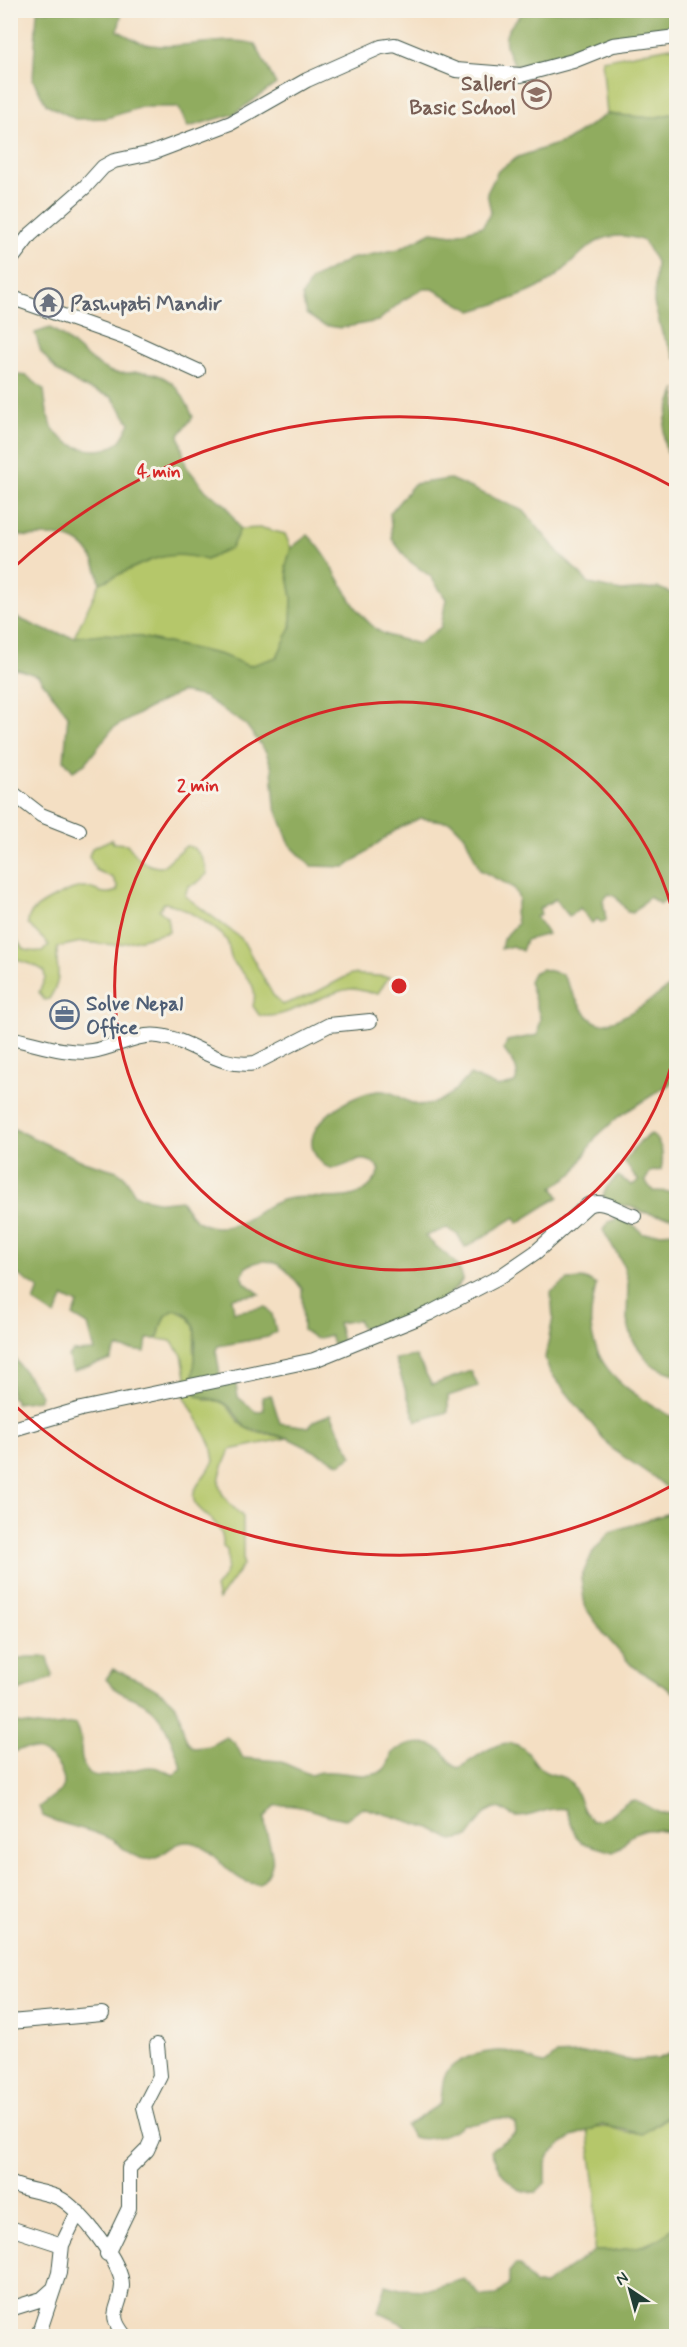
<svg xmlns="http://www.w3.org/2000/svg" width="687" height="2347" font-family="Mynerve,sans-serif">
<style>
.green{fill:#b5c76b;stroke:#6a8250;stroke-width:1.5}
.forest{fill:#90ac5f;stroke:#58744a;stroke-width:1.5}
.lines{fill:none;stroke-linecap:round;stroke-linejoin:round}
.street-casing{stroke:#3f5549;stroke-width:16}
.street{stroke:#fff;stroke-width:14}
.ring{fill:none;stroke:#d62828;stroke-width:3}
.labels{text-anchor:middle;stroke-width:6;stroke-linejoin:round;paint-order:stroke}
.education-label{font-size:21px;font-weight:bold;fill:#785e54;stroke:#f7f3e8;text-anchor:end}
.worship-label{font-size:21px;font-weight:bold;fill:#5b616d;stroke:#f7f3e8;text-anchor:start}
.service-label{font-size:21px;font-weight:bold;fill:#4e5e75;stroke:#f7f3e8;text-anchor:start}
.centre{fill:#d62828;stroke:#f7f3e8;stroke-width:3}
.ring-label{font-size:18px;text-anchor:middle;font-weight:bold;fill:#d62828;stroke:#f7f3e8;stroke-width:6;stroke-linejoin:round;paint-order:stroke}
</style>
<rect width="100%" height="100%" fill="#f7f3e8"/>
<filter id="ink" filterUnits="userSpaceOnUse"><feTurbulence type="fractalNoise" baseFrequency=".0167" numOctaves="2"/><feDisplacementMap in="SourceGraphic" scale="12" xChannelSelector="R" yChannelSelector="G"/><feConvolveMatrix kernelMatrix="1 2 1 2 8 2 1 2 1" color-interpolation-filters="sRGB"/></filter>
<filter id="wash" filterUnits="userSpaceOnUse"><feTurbulence type="fractalNoise" baseFrequency=".008" numOctaves="4" result="noise"/><feDisplacementMap in="SourceGraphic" scale="24" xChannelSelector="R" yChannelSelector="G"/><feGaussianBlur stdDeviation="1.35" result="paint"/><feColorMatrix in="noise" values="0 0 0 0 0 0 0 0 0 0 0 0 0 0 0 0 0 1.4 0 .05"/><feComposite in="paint" operator="in"/></filter>
<g filter="url(#wash)">
<rect width="100%" height="100%" fill="#f4dfc3"/>
<path class="green" d="M676 46V113L652 118 607 114 602 60Z
M262 528 285 534 291 548 286 566 292 597 291 627 277 657 249 667 222 655 136 636 74 637 100 583 162 555 186 554 206 560 231 548 240 529Z
M112 839 113 843 127 844C137 857 144 867 162 867L186 846C198 846 206 863 207 874L197 883 188 886 185 896 242 939 273 995 282 1005 313 994 351 974 389 977 378 993C367 994 360 988 350 989 325 991 281 1023 259 1015L253 1006C259 985 247 978 234 963 229 957 230 948 227 941 220 929 178 903 164 903L159 910 167 917 169 931 165 933 116 945 81 942 58 947C53 968 66 974 49 999L44 1000 39 992 45 979 44 971C33 962 21 964 11 956V926C19 941 17 954 42 951L49 945 28 924C28 921 28 918 30 915 35 906 73 886 85 887 97 889 103 897 117 891L118 887 113 878 96 870 89 856 92 848Z
M175 1310 187 1316 195 1327 194 1351 205 1400C234 1399 228 1416 246 1428 257 1435 276 1436 288 1438L230 1450C214 1486 214 1489 243 1517V1565L218 1600 215 1588C227 1575 229 1567 227 1550L223 1547C226 1517 188 1512 194 1493 197 1482 209 1471 214 1461L211 1444 184 1395 182 1386 186 1376 182 1355 171 1341 158 1339C161 1326 161 1316 175 1310Z
M676 2113V2223C671 2227 668 2233 663 2236 644 2249 616 2251 594 2251L596 2195 588 2130C613 2122 615 2134 634 2133 652 2133 661 2118 676 2113Z"/>
<path class="forest" d="M122 10 118 31C125 34 132 39 139 42 174 54 218 34 255 44L276 84 234 114 188 127 178 107H141L107 118 75 119 46 104 33 80 37 11Z
M525 11H676V29L595 40 531 64 515 65C498 40 505 29 525 11Z
M676 113V359L662 333 654 303 656 262 644 241C590 220 579 268 538 288 517 299 495 304 472 311L433 289H423L403 300 378 321 341 328 323 325 306 314 302 296 311 280 350 259 399 249 432 232 453 235 483 226 491 212 487 193 498 171 518 157 566 141 607 114 652 118Z
M50 328C72 340 86 361 109 371 117 375 129 373 137 372 169 371 182 390 193 417L179 435 186 466 206 491 226 505 240 529 231 548 206 560C161 546 141 566 100 583 95 554 84 537 52 536 36 535 25 540 11 531V374L27 376 44 390C46 405 47 424 58 435 72 449 100 456 118 443 123 438 127 429 130 423L112 397 81 386 57 371 41 352 35 333Z
M676 389V466C654 443 666 415 676 389Z
M450 479 524 511 559 553 590 584 621 591 659 588 676 595V898L670 897 661 904 649 897 633 913 628 912 615 896 609 894 603 900 606 920 602 923 597 919 592 923 580 908 569 916 555 899 539 909 541 914 536 917 548 934 526 940 522 951 512 946 501 949 503 939 517 924 515 912 519 899 514 888 480 870 465 836 451 822 420 818 397 829 346 867 311 866 290 845 275 806 272 769 266 752 246 725 204 697 181 692 151 707 113 728 85 764 73 771 64 760 68 715 38 676 17 669 11 671V615L47 631 74 637 103 634 136 636 222 655 249 666 277 657 291 627 292 597 286 566 291 548 308 535C336 561 344 603 375 628 384 637 406 640 418 644L441 627 446 599 431 577 408 560 392 539 390 513 414 484Z
M542 969 562 974C572 989 581 1016 598 1023 611 1028 657 997 668 987 672 983 674 976 676 971V1080L618 1117 595 1138 574 1173 553 1187 559 1197 518 1223 515 1217 465 1248 458 1235 447 1228 425 1236C438 1251 458 1258 463 1279 444 1308 394 1326 361 1328L359 1320 338 1323 342 1341 333 1345 330 1335 316 1339 303 1330 302 1289C286 1267 272 1252 246 1267L242 1275 245 1283 260 1294 232 1298 234 1312 266 1307 272 1314 276 1331 268 1337 218 1346 216 1350 220 1375 193 1382C193 1361 206 1313 175 1310 161 1316 161 1326 158 1339H147L145 1352 117 1348 110 1360 73 1371 68 1357 73 1352 95 1351 88 1325 73 1316 78 1304 64 1297 55 1316 34 1302 39 1289 17 1274 11 1265 10 1127 80 1160 117 1171 124 1176 135 1194 143 1198 162 1202 181 1200C190 1215 196 1225 215 1227 249 1229 261 1202 291 1198 323 1194 364 1210 380 1170 360 1143 341 1180 323 1164 286 1131 350 1094 378 1091 396 1089 409 1108 426 1105 447 1101 456 1089 470 1075L497 1087 515 1083C521 1068 512 1062 504 1050L507 1041 538 1035 540 1017 529 981 533 973Z
M651 1134C663 1143 664 1156 661 1170L650 1172 645 1181 653 1191 676 1192V1217C661 1216 648 1215 634 1208 622 1202 617 1210 603 1196L607 1187 618 1176 632 1185 639 1181 624 1162 641 1140Z
M619 1218 635 1226 643 1234 676 1232V1375L651 1365 633 1341 627 1321 628 1282 623 1264 603 1230 608 1222Z
M586 1279 596 1285C594 1298 589 1314 591 1327 597 1377 637 1396 676 1419V1694L631 1665 604 1634 585 1607 581 1578 593 1552 610 1532 673 1512 675 1495 655 1478 611 1448 550 1372 545 1358 553 1318 551 1292 568 1280Z
M11 1353 41 1395 39 1400 16 1403 14 1398H11Z
M416 1356 432 1385 471 1371 478 1386 448 1396V1412L416 1421 395 1359Z
M235 1380 238 1397 256 1412 264 1410 262 1397 271 1395 280 1423 309 1427 316 1420 331 1414 352 1456 340 1464 288 1438 246 1428 229 1406 220 1401 197 1396 194 1387Z
M27 1657H48V1662L53 1674 52 1678 11 1694V1660Z
M113 1669C134 1678 158 1687 174 1704 185 1716 179 1741 195 1748L210 1746 226 1737 235 1743 243 1758 279 1761 311 1775C332 1764 373 1786 386 1767 389 1763 390 1757 392 1753 407 1742 427 1739 442 1751 450 1757 449 1765 458 1768 477 1759 504 1730 525 1750 531 1755 534 1763 540 1768 548 1777 561 1773 569 1781 581 1793 579 1810 592 1821 612 1822 618 1801 635 1800 651 1806 659 1818 676 1812V1833C663 1832 644 1825 632 1835 625 1841 622 1848 613 1852L583 1843 576 1836 565 1809C548 1806 534 1817 517 1817 508 1816 505 1807 495 1808L485 1813 468 1837 452 1840 430 1828 362 1807 346 1819C321 1816 301 1802 275 1806L265 1817C264 1846 286 1860 259 1884 232 1885 218 1851 194 1843 174 1837 166 1858 148 1859 133 1860 121 1844 108 1838 87 1828 64 1826 43 1816L39 1807 60 1791 64 1783C63 1759 32 1739 11 1754V1722L45 1727 76 1724C86 1741 77 1755 85 1768 96 1788 135 1765 152 1767 159 1767 167 1772 174 1775L182 1768C173 1746 166 1717 145 1704 127 1692 122 1699 106 1679Z
M676 2051V2113L667 2116 643 2134 602 2125 572 2137 550 2154 546 2163V2182L536 2192C512 2195 499 2171 491 2152L493 2148 516 2133 515 2124 509 2119C493 2115 479 2127 464 2124 448 2135 430 2142 412 2137L406 2126 440 2104C443 2095 441 2084 445 2075 455 2056 495 2047 514 2053 526 2056 533 2063 545 2064L556 2055 597 2053 632 2061 658 2059Z
M676 2223V2336H413L403 2324 378 2312 386 2285 400 2289 426 2290 464 2279 481 2296 497 2295 509 2285V2272L515 2265H520L534 2285H544L594 2251H613L647 2245 665 2235Z"/>
</g>
<g filter="url(#ink)">
<g class="lines">
<defs>
<path id="street" d="M10 261 30 235 85 187 103 167 114 161 152 153 231 123 307 80 381 47 395 45 456 70 521 75 573 61 613 45 676 37
M10 297 128 339 198 371
M10 791 41 815 79 830
M10 1038C36 1043 66 1055 92 1051 114 1048 136 1033 159 1036 193 1040 218 1069 255 1063L329 1025 370 1021
M10 1430 81 1409 314 1360 430 1313 501 1276 536 1252 588 1205C605 1198 618 1212 634 1216
M10 2022 102 2014
M10 2183C26 2191 44 2191 59 2198 79 2207 123 2264 122 2286 120 2311 106 2313 125 2336
M10 2228 62 2245 59 2273 38 2336
M62 2245 78 2212
M107 2254 129 2208V2168L147 2150 152 2139 144 2107 160 2076 157 2045
M10 2309 42 2299 52 2290"/>
</defs>
<use href="#street" class="street-casing"/>
<use href="#street" class="street"/>
</g>
</g>
<g class="ring">
<path d="M676 1047A284 284 0 1 1 676 925"/>
<path d="M675 1484A569 569 0 0 1 11 1402M11 570A569 569 0 0 1 675 488"/>
</g>
<defs>
<symbol id="school-ring" viewBox="-11 -11 22 22"><circle r="9.5" fill="#f7f3e8" stroke="#8d6e63" stroke-width="1.5"/><path d="M0-5L7-2L0 1L-7-2ZM-4 1L0 2.5L4 1V4Q0 6-4 4Z" fill="#8d6e63"/></symbol>
<symbol id="temple-ring" viewBox="-11 -11 22 22"><circle r="9.5" fill="#f7f3e8" stroke="#6b7280" stroke-width="1.5"/><path d="M0-6L5-2H3V0L6.5 2.5H4V6H1.5V3h-3V6H-4V2.5H-6.5L-3 0V-2H-5Z" fill="#6b7280"/></symbol>
<symbol id="office-ring" viewBox="-11 -11 22 22"><circle r="9.5" fill="#f7f3e8" stroke="#5c6f8a" stroke-width="1.5"/><path d="M-6-3h4V-5.5h4V-3h4V5H-6ZM-1-4.5V-3h2v-1.5ZM-6 0V1H6V0Z" fill="#5c6f8a"/></symbol>
</defs>
<g fill-rule="evenodd">
<use href="#school-ring" x="520" y="78" width="33" height="33"/>
<use href="#temple-ring" x="32" y="286" width="33" height="33"/>
<use href="#office-ring" x="48" y="998" width="33" height="33"/>
</g>
<g class="labels">
<g class="education-label">
<text x="516" y="90">Salleri<tspan x="516" dy="24">Basic School</tspan></text>
</g>
<g class="worship-label">
<text x="70" y="310">Pashupati Mandir</text>
</g>
<g class="service-label">
<text x="86" y="1010">Solve Nepal<tspan x="86" dy="24">Office</tspan></text>
</g>
</g>
<circle cx="399" cy="986" r="9" class="centre"/>
<g class="ring-label">
<text x="159" y="477">4 min</text>
<text x="198" y="791">2 min</text>
</g>
<rect width="687" height="2347" fill="none" stroke="#f7f3e8" stroke-width="36"/>
<g transform="translate(630 2290) rotate(324)" stroke="#f7f3e8" stroke-width="4.5" paint-order="stroke">
<path d="M0-4.5L10 22L0 15L-10 22Z" fill="#1f3d34"/>
<text y="-9" font-size="16" font-weight="bold" text-anchor="middle" fill="#1f3d34">N</text>
</g>
</svg>
